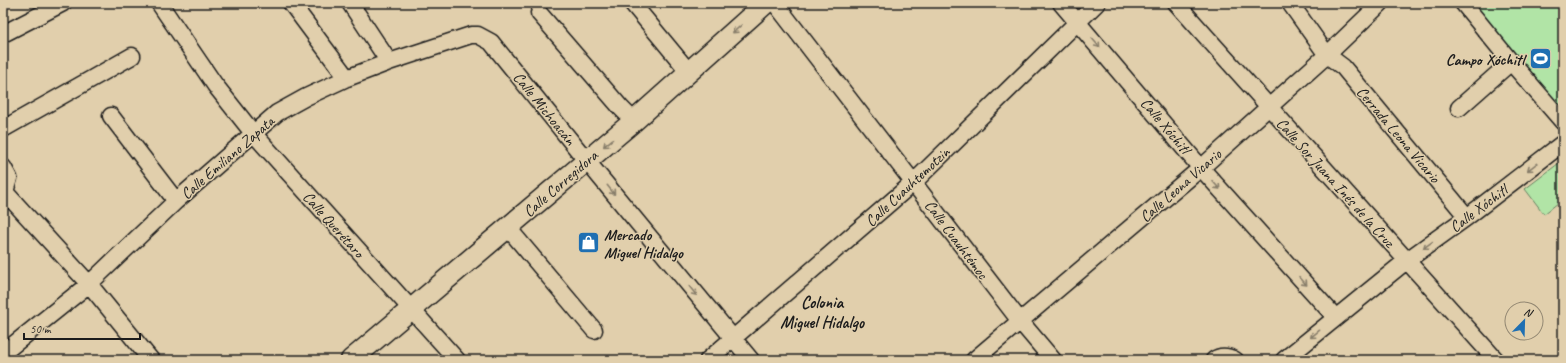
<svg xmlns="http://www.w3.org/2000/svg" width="1566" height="363" font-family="Caveat,sans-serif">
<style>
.green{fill:#b1e4a6;stroke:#668061}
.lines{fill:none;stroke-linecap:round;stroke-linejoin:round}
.minor-casing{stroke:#1c1c1c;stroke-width:19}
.tertiary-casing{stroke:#1c1c1c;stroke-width:23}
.minor{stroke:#e1cfac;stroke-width:16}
.tertiary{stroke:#e1cfac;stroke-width:20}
.oneway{stroke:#887e6b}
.labels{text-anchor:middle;stroke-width:3;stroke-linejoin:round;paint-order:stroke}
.poi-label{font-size:16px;font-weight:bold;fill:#1c1c1c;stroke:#e1cfac;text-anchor:end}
.street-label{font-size:16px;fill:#1c1c1c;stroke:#e1cfac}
.neighbourhood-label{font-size:17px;font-weight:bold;fill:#1c1c1c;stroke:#e1cfac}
</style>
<rect width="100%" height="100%" fill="#e1cfac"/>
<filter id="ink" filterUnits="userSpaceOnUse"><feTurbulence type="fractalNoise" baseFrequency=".025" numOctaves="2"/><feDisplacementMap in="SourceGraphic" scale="8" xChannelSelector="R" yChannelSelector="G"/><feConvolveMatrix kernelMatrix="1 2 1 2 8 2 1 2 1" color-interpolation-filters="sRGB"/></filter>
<g filter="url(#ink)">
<path class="green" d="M1471 3H1563V115Z
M1563 160V199L1544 214 1525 189Z"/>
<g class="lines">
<defs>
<path id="minor" d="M159 3 215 85 253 133 457 360
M291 3 347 78
M350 3 389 62
M632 3 689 72
M775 3 1020 321 1053 360
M1061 3 1201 168 1336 318
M1176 3 1496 360
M1290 3 1327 55 1343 67 1467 217
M1463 3 1511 62 1563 122
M539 13 621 108 634 121
M3 34 63 3
M1459 108 1511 62
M111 116 176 201
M3 129 132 56
M3 167 9 178 5 192
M3 190 89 284 151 360
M508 228 594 330
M3 353 89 284 176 201 277 113 306 97 347 78 389 62 471 35H478L491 42 586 160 751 360
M708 360 914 182 1097 3
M974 360 1201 168 1327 55 1381 3
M1214 360C1221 355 1227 356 1235 360
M1284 360 1406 261 1467 217 1563 143"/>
<path id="tertiary" d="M351 360 634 121 766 3"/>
</defs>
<use href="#minor" class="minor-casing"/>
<use href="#tertiary" class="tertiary-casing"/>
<use href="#minor" class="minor"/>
<use href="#tertiary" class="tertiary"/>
</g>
<defs><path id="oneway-shaft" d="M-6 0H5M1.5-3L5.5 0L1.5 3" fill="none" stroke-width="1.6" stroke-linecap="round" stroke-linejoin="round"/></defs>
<g class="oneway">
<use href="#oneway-shaft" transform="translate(737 29) rotate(138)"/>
<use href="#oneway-shaft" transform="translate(1096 43) rotate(50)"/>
<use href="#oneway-shaft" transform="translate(608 143) rotate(140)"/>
<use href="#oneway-shaft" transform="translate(1532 167) rotate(142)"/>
<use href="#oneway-shaft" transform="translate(1216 185) rotate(48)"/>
<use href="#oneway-shaft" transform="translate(611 190) rotate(51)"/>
<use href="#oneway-shaft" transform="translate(1428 245) rotate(144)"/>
<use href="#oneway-shaft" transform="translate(1303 281) rotate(48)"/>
<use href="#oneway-shaft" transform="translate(693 291) rotate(51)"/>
<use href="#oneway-shaft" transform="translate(1315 334) rotate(141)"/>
</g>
</g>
<defs>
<symbol id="stadium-square" viewBox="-11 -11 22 22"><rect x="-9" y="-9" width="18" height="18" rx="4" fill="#1f6fb2" stroke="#e1cfac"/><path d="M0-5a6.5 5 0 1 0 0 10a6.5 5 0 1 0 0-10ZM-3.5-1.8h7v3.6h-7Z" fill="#fff"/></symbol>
<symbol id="shop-square" viewBox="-11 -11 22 22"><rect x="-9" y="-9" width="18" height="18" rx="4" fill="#1f6fb2" stroke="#e1cfac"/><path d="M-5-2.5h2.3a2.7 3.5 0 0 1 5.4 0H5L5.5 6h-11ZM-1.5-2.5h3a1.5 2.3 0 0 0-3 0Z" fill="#fff"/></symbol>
</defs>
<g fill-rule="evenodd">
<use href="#stadium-square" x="1528" y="46" width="25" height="25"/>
<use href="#shop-square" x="576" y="230" width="25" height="25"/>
</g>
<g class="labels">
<g class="poi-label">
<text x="1524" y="65">Campo Xóchitl</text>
<text x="604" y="240" text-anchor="start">Mercado<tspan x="604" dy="18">Miguel Hidalgo</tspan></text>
</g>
<g class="street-label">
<text transform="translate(545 108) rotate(51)" y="6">Calle Michoacán</text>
<text transform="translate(1166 125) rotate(50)" y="6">Calle Xóchitl</text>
<text transform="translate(1399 134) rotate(50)" y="6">Cerrada Leona Vicario</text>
<text transform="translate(227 157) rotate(-41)" y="6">Calle Emiliano Zapata</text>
<text transform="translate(1336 182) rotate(48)" y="6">Calle Sor Juana Inés de la Cruz</text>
<text transform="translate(560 183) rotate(-41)" y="6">Calle Corregidora</text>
<text transform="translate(1180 185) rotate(-41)" y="6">Calle Leona Vicario</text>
<text transform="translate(907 186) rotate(-43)" y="6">Calle Cuauhtemotzin</text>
<text transform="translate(1478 208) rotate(-37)" y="6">Calle Xóchitl</text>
<text transform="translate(334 224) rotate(48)" y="6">Calle Querétaro</text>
<text transform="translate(957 239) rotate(53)" y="6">Calle Cuauhtémoc</text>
</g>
<g class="neighbourhood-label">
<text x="822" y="308">Colonia<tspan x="822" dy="20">Miguel Hidalgo</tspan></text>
</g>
</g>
<rect width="1566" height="363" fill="none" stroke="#e1cfac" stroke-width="16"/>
<rect x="8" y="8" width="1550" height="347" fill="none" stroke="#1c1c1c" stroke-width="1.5" filter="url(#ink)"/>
<g transform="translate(1524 321) rotate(23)"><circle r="19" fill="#e1cfac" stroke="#928772"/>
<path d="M0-3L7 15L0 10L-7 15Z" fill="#1f6fb2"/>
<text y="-6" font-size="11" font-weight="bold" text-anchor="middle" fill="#1c1c1c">N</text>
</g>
<path d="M24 333v6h116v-6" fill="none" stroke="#1c1c1c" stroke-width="2"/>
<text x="30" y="333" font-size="12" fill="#1c1c1c" stroke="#e1cfac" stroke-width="3" paint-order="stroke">50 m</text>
</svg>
